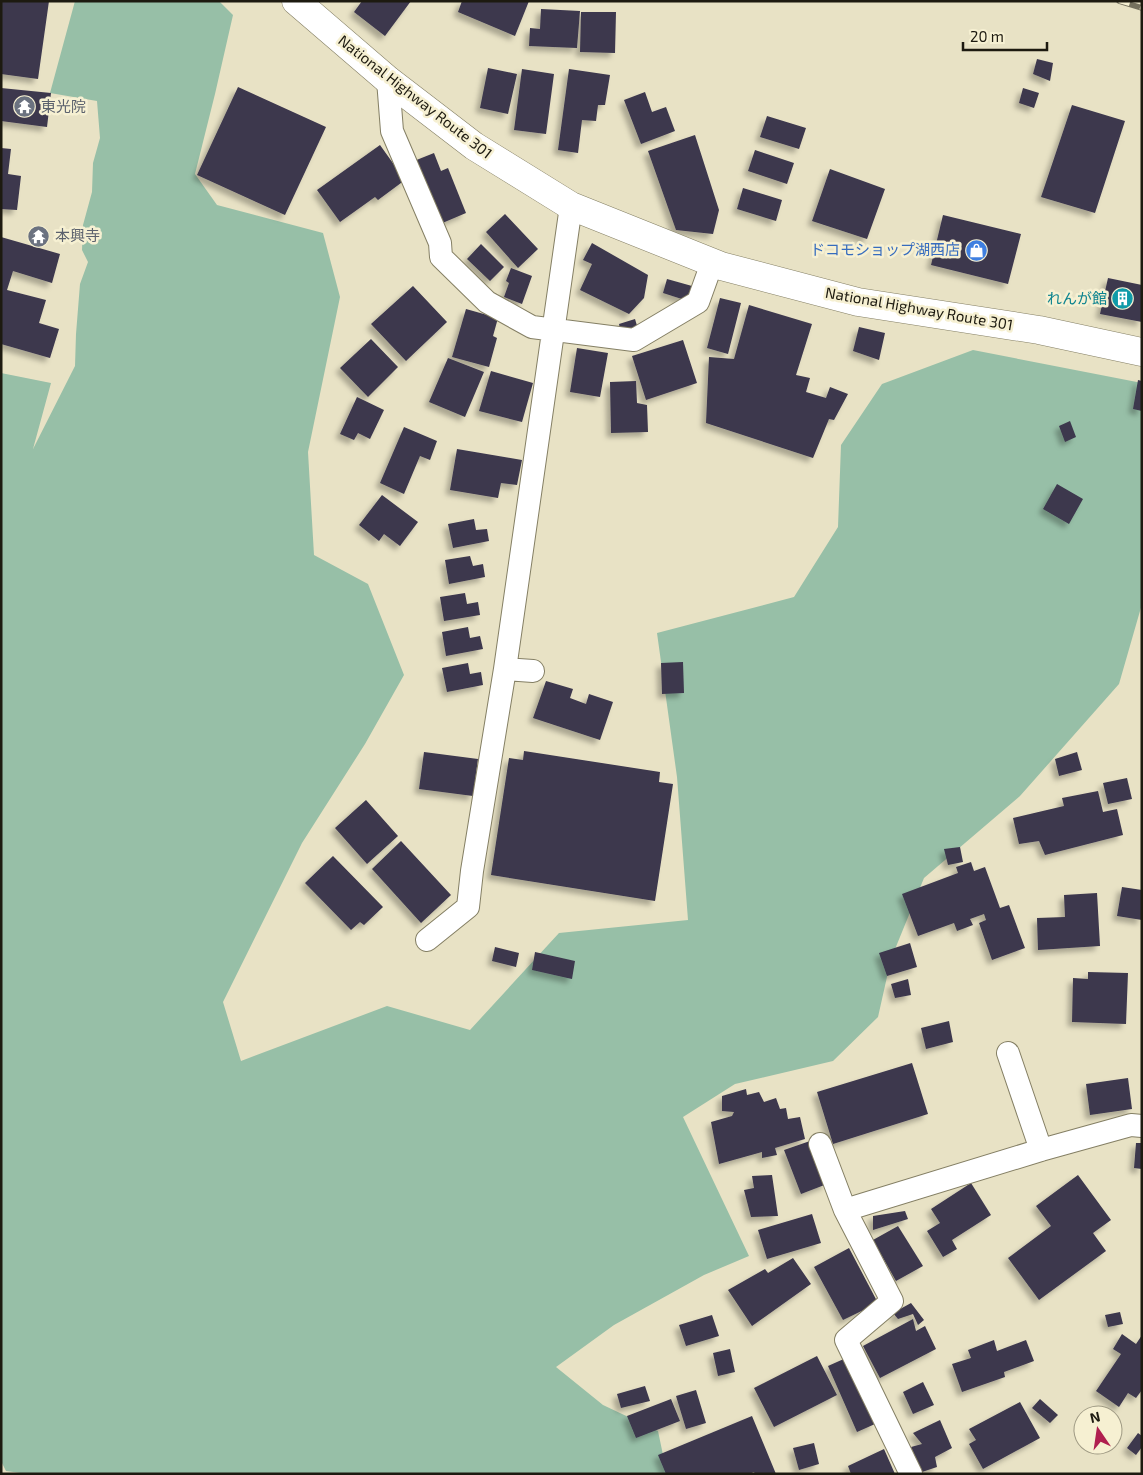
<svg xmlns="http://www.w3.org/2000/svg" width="1143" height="1475" font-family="'Exo 2','Noto Sans JP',sans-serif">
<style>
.green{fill:#97bfa7}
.building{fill:#3c374d;filter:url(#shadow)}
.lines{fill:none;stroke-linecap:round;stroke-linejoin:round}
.street-casing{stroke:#847f64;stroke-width:24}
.highway-casing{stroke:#847f64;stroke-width:29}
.street{stroke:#fff;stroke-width:22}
.highway{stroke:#fff;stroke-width:28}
.rail-casing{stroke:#75715e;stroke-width:5.5}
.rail{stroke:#f6f0d2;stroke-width:4;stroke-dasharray:11;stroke-linecap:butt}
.labels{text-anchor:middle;stroke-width:5;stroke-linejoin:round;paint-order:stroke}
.street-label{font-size:15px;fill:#1d1a10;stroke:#f6f0d2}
.worship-label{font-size:15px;fill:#5b616d;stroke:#f6f0d2;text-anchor:start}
.shop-label{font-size:15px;fill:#366cbe;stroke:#f6f0d2;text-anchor:end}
.culture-label{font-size:15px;fill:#0d838f;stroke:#f6f0d2;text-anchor:end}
</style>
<defs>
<filter id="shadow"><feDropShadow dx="-4.5" dy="4.5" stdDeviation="2.5" flood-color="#0004"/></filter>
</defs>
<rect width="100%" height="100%" fill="#e8e2c5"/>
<path class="green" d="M75 1H219L233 15 215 94 195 174 217 205 323 233 340 297 308 452 314 555 368 584 404 675 365 744 302 843 223 1002 241 1061 387 1006 470 1030 559 933 688 920 677 777 657 633 794 597 838 527 841 445 882 384 973 350 1142 383V604L1119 684 1020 796 924 878 891 959 878 1017 833 1061 735 1084 683 1117 749 1256 704 1275 614 1325 556 1367 603 1405 658 1431 667 1474H28L6 1471 1 1461V373L51 383 33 449 75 366 76 334 80 284 88 262 82 250 83 225 92 192 93 163 100 138 97 101 50 93Z"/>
<path class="building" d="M1 1H49L38 79 1 74Z
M362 1H411L385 36 354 12Z
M462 1H529L515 36 458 12Z
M541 9 580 11 577 48 529 46 530 28 540 29Z
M581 12H616L615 53 580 52Z
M1037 59 1053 63 1050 81 1033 74Z
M488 68 517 74 508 114 480 108Z
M522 69 554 74 546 134 514 130Z
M569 69 610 75 605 105H598L596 121 582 120 578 153 558 150Z
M238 87 326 127 285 215 197 175Z
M1 88 51 93 47 127 1 121Z
M1023 88 1039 93 1034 108 1019 103Z
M645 92 652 112 666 107 675 131 641 144 624 100Z
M1072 105 1125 121 1095 213 1041 197Z
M767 116 806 128 799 149 760 137Z
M695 135 719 210 713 234 676 230 648 151Z
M380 145 405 180 378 200 375 197 340 222 317 190Z
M1 148 11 149 8 174 21 176 17 210 1 209Z
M755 150 794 163 787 184 748 171Z
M434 153 441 171 448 168 466 213 440 224 414 161Z
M830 169 885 189 867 239 812 221Z
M743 188 782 200 776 221 737 209Z
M505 214 538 249 518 268 486 232Z
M943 215 1021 234 1008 284 931 265Z
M1 237 60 254 52 283 13 271 7 290 46 300 39 323 59 329 50 358 1 344Z
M592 243 648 275 644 298 629 314 580 290 592 264 583 260Z
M481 244 504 267 490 281 467 259Z
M511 268 532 276 522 304 504 297 509 283 506 281Z
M1108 278 1142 285V322L1100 314Z
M667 279 692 286 688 301 663 293Z
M413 286 447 322 406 361 371 324Z
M720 298 741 303 728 354 707 348Z
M749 305 812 324 796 375 810 378 806 392 826 398 830 387 848 394 834 420 829 419 813 458 706 423 709 357 734 359Z
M466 309 498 318 493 336 497 338 489 367 452 357Z
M635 319 638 329 621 334 619 324Z
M859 327 885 333 879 360 853 351Z
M371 339 398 367 368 397 340 368Z
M683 340 697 383 646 400 632 356Z
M577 348 608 353 600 397 570 392Z
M448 358 484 372 465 417 429 402Z
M491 371 533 383 522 422 479 411Z
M1138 380 1142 381V411L1133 409Z
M636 381 637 403 647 405 648 432 611 433 610 382Z
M357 397 384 410 370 439 358 433 354 440 340 434Z
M1070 421 1076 437 1065 442 1059 426Z
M404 427 437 441 430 460 420 456 404 494 380 483Z
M457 449 522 460 517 485 501 483 498 498 450 490Z
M1057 484 1083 499 1069 524 1043 509Z
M382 495 418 522 400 546 384 534 379 541 359 525Z
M474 519 476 530 487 529 489 541 453 548 448 524Z
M470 556 473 566 483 564 485 577 449 584 445 560Z
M465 593 467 604 478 602 480 615 444 621 440 597Z
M468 627 470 638 480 636 483 649 446 656 442 632Z
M683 662 684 693 662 694 661 663Z
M468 663 470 674 481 672 483 685 447 692 442 668Z
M546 681 573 689 570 698 586 704 589 694 613 702 600 740 533 718Z
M524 751 660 772 659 782 673 784 655 901 491 875 509 758 523 760Z
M424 752 478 759 473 796 419 789Z
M1077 752 1082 770 1059 776 1055 759Z
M1127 778 1132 799 1108 804 1103 783Z
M1098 791 1103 812 1117 809 1123 835 1045 855 1039 841 1019 844 1013 818 1064 806 1062 798Z
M366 800 398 836 367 864 335 828Z
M401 841 451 895 421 923 372 869Z
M960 847 963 862 948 865 944 849Z
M333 856 383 907 364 925 360 922 351 930 305 883Z
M971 862 974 871 985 867 1000 908 1009 905 1025 948 992 960 979 923 986 920 984 914 970 919 973 925 957 931 954 923 918 936 902 894 958 873 956 867Z
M1122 887 1142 890V920L1117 916Z
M1097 893 1100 946 1038 950 1037 918 1065 917 1064 895Z
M910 943 917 967 887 976 879 953Z
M495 947 519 953 516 967 492 961Z
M535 952 575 961 572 979 532 970Z
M1088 972 1128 973 1126 1024 1072 1022 1073 978 1088 979Z
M908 979 911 995 895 998 891 984Z
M949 1021 953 1042 926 1049 921 1028Z
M912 1063 928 1114 833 1144 817 1092Z
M1128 1078 1132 1109 1090 1115 1086 1084Z
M746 1089 747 1095 759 1092 764 1102 776 1098 780 1109 786 1108 788 1119 800 1117 805 1139 775 1148 777 1155 762 1158V1152L719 1164 711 1122 732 1116 734 1112 722 1111V1096Z
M810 1141 827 1184 801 1194 784 1150Z
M1136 1143H1142V1169L1134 1168Z
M772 1175 778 1216 751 1217 744 1190 754 1188 752 1176Z
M1078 1175 1111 1220 1093 1233 1106 1251 1039 1300 1008 1258 1051 1226 1036 1206Z
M971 1183 991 1215 952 1240 957 1249 943 1257 927 1231 940 1223 931 1209Z
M905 1211 908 1219 873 1230V1216Z
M812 1214 821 1243 767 1259 758 1230Z
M898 1226 923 1266 896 1281 873 1240Z
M849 1248 878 1303 843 1320 814 1267Z
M793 1258 811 1284 752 1326 728 1290 765 1269 768 1273Z
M911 1303 924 1320 918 1325 913 1314 898 1319 893 1313Z
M1120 1312 1123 1324 1108 1327 1105 1315Z
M712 1315 719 1336 686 1346 679 1325Z
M913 1319 916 1331 925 1326 936 1349 880 1378 863 1346Z
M1122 1334 1136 1344 1142 1335V1390L1136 1398 1128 1393 1119 1407 1096 1391 1121 1354 1113 1349Z
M994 1340 997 1351 1026 1340 1034 1361 1004 1372 1005 1377 962 1392 952 1364 971 1358 968 1350Z
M730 1349 735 1372 718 1376 713 1353Z
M817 1356 837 1395 774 1427 754 1388Z
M846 1358 875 1424 857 1432 828 1366Z
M923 1382 934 1405 913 1414 903 1392Z
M645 1386 650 1401 621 1408 617 1394Z
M696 1390 706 1423 686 1429 676 1396Z
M671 1399 680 1421 636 1438 627 1416Z
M1040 1399 1058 1415 1050 1423 1032 1408Z
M1020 1402 1040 1438 983 1469 969 1444 976 1440 969 1429Z
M752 1416 776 1474H755L754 1472 749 1474H666L658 1455Z
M940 1420 952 1448 935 1457 937 1467 922 1472 911 1447 922 1444 913 1433Z
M1138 1433 1142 1436V1447L1136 1455 1127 1448Z
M814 1443 819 1464 799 1470 793 1448Z
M884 1449 895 1474H851L848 1466Z"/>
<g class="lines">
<defs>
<path id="street" d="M388 80 392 131 440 243 441 257 487 302 532 327 634 340 698 302 712 263
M505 669 533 671
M427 940 468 907 472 871 505 669 571 206
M1008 1053 1041 1150
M820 1144 845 1210
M911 1474 846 1340 892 1301 845 1210 1041 1150 1131 1125 1142 1126"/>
<path id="highway" d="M296 1 388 80 474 146 571 206 721 266 858 302 1039 330 1142 352"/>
</defs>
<use href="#street" class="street-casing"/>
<use href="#highway" class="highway-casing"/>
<use href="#street" class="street"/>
<use href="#highway" class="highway"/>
<defs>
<path id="rail" d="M1119 1 1142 8"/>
</defs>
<use href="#rail" class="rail-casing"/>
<use href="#rail" class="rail"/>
</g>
<defs>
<symbol id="temple-disc" viewBox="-11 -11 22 22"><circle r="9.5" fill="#6b7280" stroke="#f6f0d2"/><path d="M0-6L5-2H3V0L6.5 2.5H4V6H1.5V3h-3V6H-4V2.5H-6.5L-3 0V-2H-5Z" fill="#fff"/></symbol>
<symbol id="shop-disc" viewBox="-11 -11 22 22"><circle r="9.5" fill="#3f7fe0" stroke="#f6f0d2"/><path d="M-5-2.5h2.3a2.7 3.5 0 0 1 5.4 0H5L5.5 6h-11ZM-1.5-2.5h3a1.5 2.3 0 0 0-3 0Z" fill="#fff"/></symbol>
<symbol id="building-disc" viewBox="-11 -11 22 22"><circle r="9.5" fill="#0f9aa8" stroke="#f6f0d2"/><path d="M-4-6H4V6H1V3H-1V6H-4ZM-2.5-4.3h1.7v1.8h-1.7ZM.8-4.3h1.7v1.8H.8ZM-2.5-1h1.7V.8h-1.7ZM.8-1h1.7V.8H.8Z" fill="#fff"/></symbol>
</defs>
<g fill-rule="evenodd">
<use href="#temple-disc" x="12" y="94" width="25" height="25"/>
<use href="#temple-disc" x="26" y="224" width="25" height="25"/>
<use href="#shop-disc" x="964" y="238" width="25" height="25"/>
<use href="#building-disc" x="1110" y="286" width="25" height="25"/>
</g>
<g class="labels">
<g class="street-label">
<text transform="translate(415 97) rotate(38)" y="5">National Highway Route 301</text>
<text transform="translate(919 309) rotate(10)" y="5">National Highway Route 301</text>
</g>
<g class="worship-label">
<text x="41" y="112">東光院</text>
<text x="55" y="241">本興寺</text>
</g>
<g class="shop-label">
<text x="960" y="255">ドコモショップ湖西店</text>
</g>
<g class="culture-label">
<text x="1107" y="304">れんが館</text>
</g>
</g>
<rect width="1143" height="1475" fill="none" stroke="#1d1a10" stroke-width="5"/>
<g transform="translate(1098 1430) rotate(347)"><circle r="24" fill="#f6f0d2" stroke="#9f9a84"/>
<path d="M0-4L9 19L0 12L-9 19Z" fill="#b01f4f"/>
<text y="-8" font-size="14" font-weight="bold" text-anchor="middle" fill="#1d1a10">N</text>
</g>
<path d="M963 42v8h84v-8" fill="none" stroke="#1d1a10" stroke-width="2.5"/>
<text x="970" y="42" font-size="15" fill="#1d1a10" stroke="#f6f0d2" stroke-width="4" paint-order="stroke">20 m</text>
</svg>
